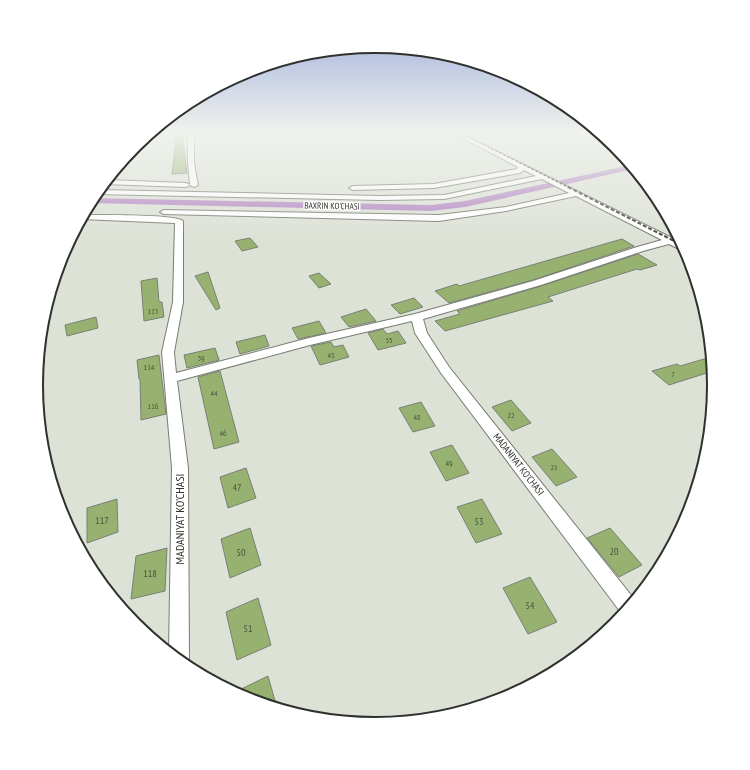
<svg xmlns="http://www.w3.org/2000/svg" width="750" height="770" font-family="'PT Sans Narrow',sans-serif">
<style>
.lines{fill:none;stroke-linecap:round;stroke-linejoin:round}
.canal{fill:#b58bc4;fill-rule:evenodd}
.building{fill:#97b270;stroke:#7a7f75}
.minor-casing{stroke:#787c72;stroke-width:2}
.minor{fill:#fff;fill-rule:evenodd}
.rail-far1{stroke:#41443e;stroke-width:1.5;stroke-dasharray:3 1.5;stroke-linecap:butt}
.rail{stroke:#41443e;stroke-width:2;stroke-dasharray:4 2;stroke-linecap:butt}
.labels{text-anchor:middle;stroke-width:3;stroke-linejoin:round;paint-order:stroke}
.number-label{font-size:8px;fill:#49513d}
.far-street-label{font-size:9px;fill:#2f312c;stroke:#fff}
.street-label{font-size:10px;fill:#2f312c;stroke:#fff}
.near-number-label{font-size:10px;fill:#49513d}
.near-street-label{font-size:12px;fill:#2f312c;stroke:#fff}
.rim{fill:none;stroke:#2f312c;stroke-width:2}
</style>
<rect width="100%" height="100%" fill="#dde2d7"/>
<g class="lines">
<path class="canal" d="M631 165 634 169 465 207 431 211 90 203 92 198 431 205 465 201Z"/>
</g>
<path class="building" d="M177 132H182L187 173 172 174Z
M250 238 258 247 242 251 235 241Z
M622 239 634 246 533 280 449 303 435 291 457 284 459 286Z
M638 254 657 265 640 270 637 269 548 297 553 301 445 331 435 321 460 314 457 311 541 286Z
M208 272 220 308 216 310 195 276Z
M319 273 331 284 319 288 309 276Z
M157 278 159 302H162L164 317 144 321 141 281Z
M414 298 423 307 400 314 391 305Z
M366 309 376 321 349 327 341 317Z
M96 317 98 328 67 336 65 325Z
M319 321 326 333 298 339 292 328Z
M383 329 387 334 398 331 406 343 378 350 368 333Z
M265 335 269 346 240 354 236 342Z
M331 342 334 347 343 345 349 357 320 365 311 346Z
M215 348 219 360 187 368 184 355Z
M159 355 166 414 141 420 140 379H139L137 360Z
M711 357 713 371 669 385 652 371 677 364 680 366Z
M220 371 239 442 214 449 198 377Z
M511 400 531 423 512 431 492 407Z
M421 402 435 426 413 432 399 408Z
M452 445 469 473 446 481 430 452Z
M552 449 577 477 556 486 532 457Z
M246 468 256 498 228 508 220 477Z
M117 499 118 532 87 543V508Z
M482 499 502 534 476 543 457 507Z
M250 528 261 565 230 578 221 539Z
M610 528 642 565 619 577 587 538Z
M167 548 165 591 131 599 136 556Z
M530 577 557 622 528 634 503 588Z
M258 598 271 645 237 660 226 612Z
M268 676 277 708 245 698 235 692Z"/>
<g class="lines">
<defs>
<path id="minor" d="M188 132H194V163L198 185 194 187 190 185 188 163Z
M451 132H458L682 243 686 250H681L669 244 643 251 541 285 423 319 427 333 449 367 635 600 622 614 441 373 415 333 412 321 310 345 177 381 188 468 189 660 186 667 169 652 172 468 162 352 173 302 175 223 81 219 84 215C99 215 176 214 183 221V302L174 352 176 373 309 338 415 314 533 281 637 247 662 240 576 196 506 211 439 221 164 214 160 212 164 210 439 215 506 207 569 193 542 179 444 199 379 200 95 194 99 190 379 196 444 195 536 176 524 170 520 173 434 188 353 190 349 188 353 186 434 184 517 169 518 167Z
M107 180 186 183 190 185 186 187 104 184Z"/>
</defs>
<use href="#minor" class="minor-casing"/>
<use href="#minor" class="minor"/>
<path class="rail-far1" d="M459 132 570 188"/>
<path class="rail" d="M568 187 682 245"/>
</g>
<linearGradient id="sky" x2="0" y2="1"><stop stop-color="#93a4da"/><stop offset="0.55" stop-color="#f0f2ed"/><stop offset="1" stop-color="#f0f2ed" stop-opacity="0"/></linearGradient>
<rect width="750" height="239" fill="url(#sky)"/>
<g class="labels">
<g class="number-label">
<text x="153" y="314">113</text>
<text x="389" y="343">55</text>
<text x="331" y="358">45</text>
<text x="201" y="361">39</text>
<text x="149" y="370">114</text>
<text x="673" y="377">7</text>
<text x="214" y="396">44</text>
<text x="153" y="409">116</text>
<text x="511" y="418">22</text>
<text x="417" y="420">48</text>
<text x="223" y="436">46</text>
<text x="449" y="466">49</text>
<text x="554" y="470">21</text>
</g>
<g class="far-street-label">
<text transform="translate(332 206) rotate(1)" y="3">BAXRIN KO'CHASI</text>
</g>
<g class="street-label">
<text transform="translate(519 464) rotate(52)" y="4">MADANIYAT KO'CHASI</text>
</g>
<g class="near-number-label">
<text x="237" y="491">47</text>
<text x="102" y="524">117</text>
<text x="479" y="525">53</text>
<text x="614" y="555">20</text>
<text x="241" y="556">50</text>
<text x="150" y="577">118</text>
<text x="530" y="609">54</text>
<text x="248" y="632">51</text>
</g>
<g class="near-street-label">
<text transform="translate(180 519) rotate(-90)" y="4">MADANIYAT KO'CHASI</text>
</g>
</g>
<path d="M0 0H750V770H0ZM43 385a332 332 0 1 1 664 0a332 332 0 1 1-664 0Z" fill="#fff" fill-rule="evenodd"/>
<path class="rim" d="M43 385a332 332 0 1 1 664 0a332 332 0 1 1-664 0Z"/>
</svg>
